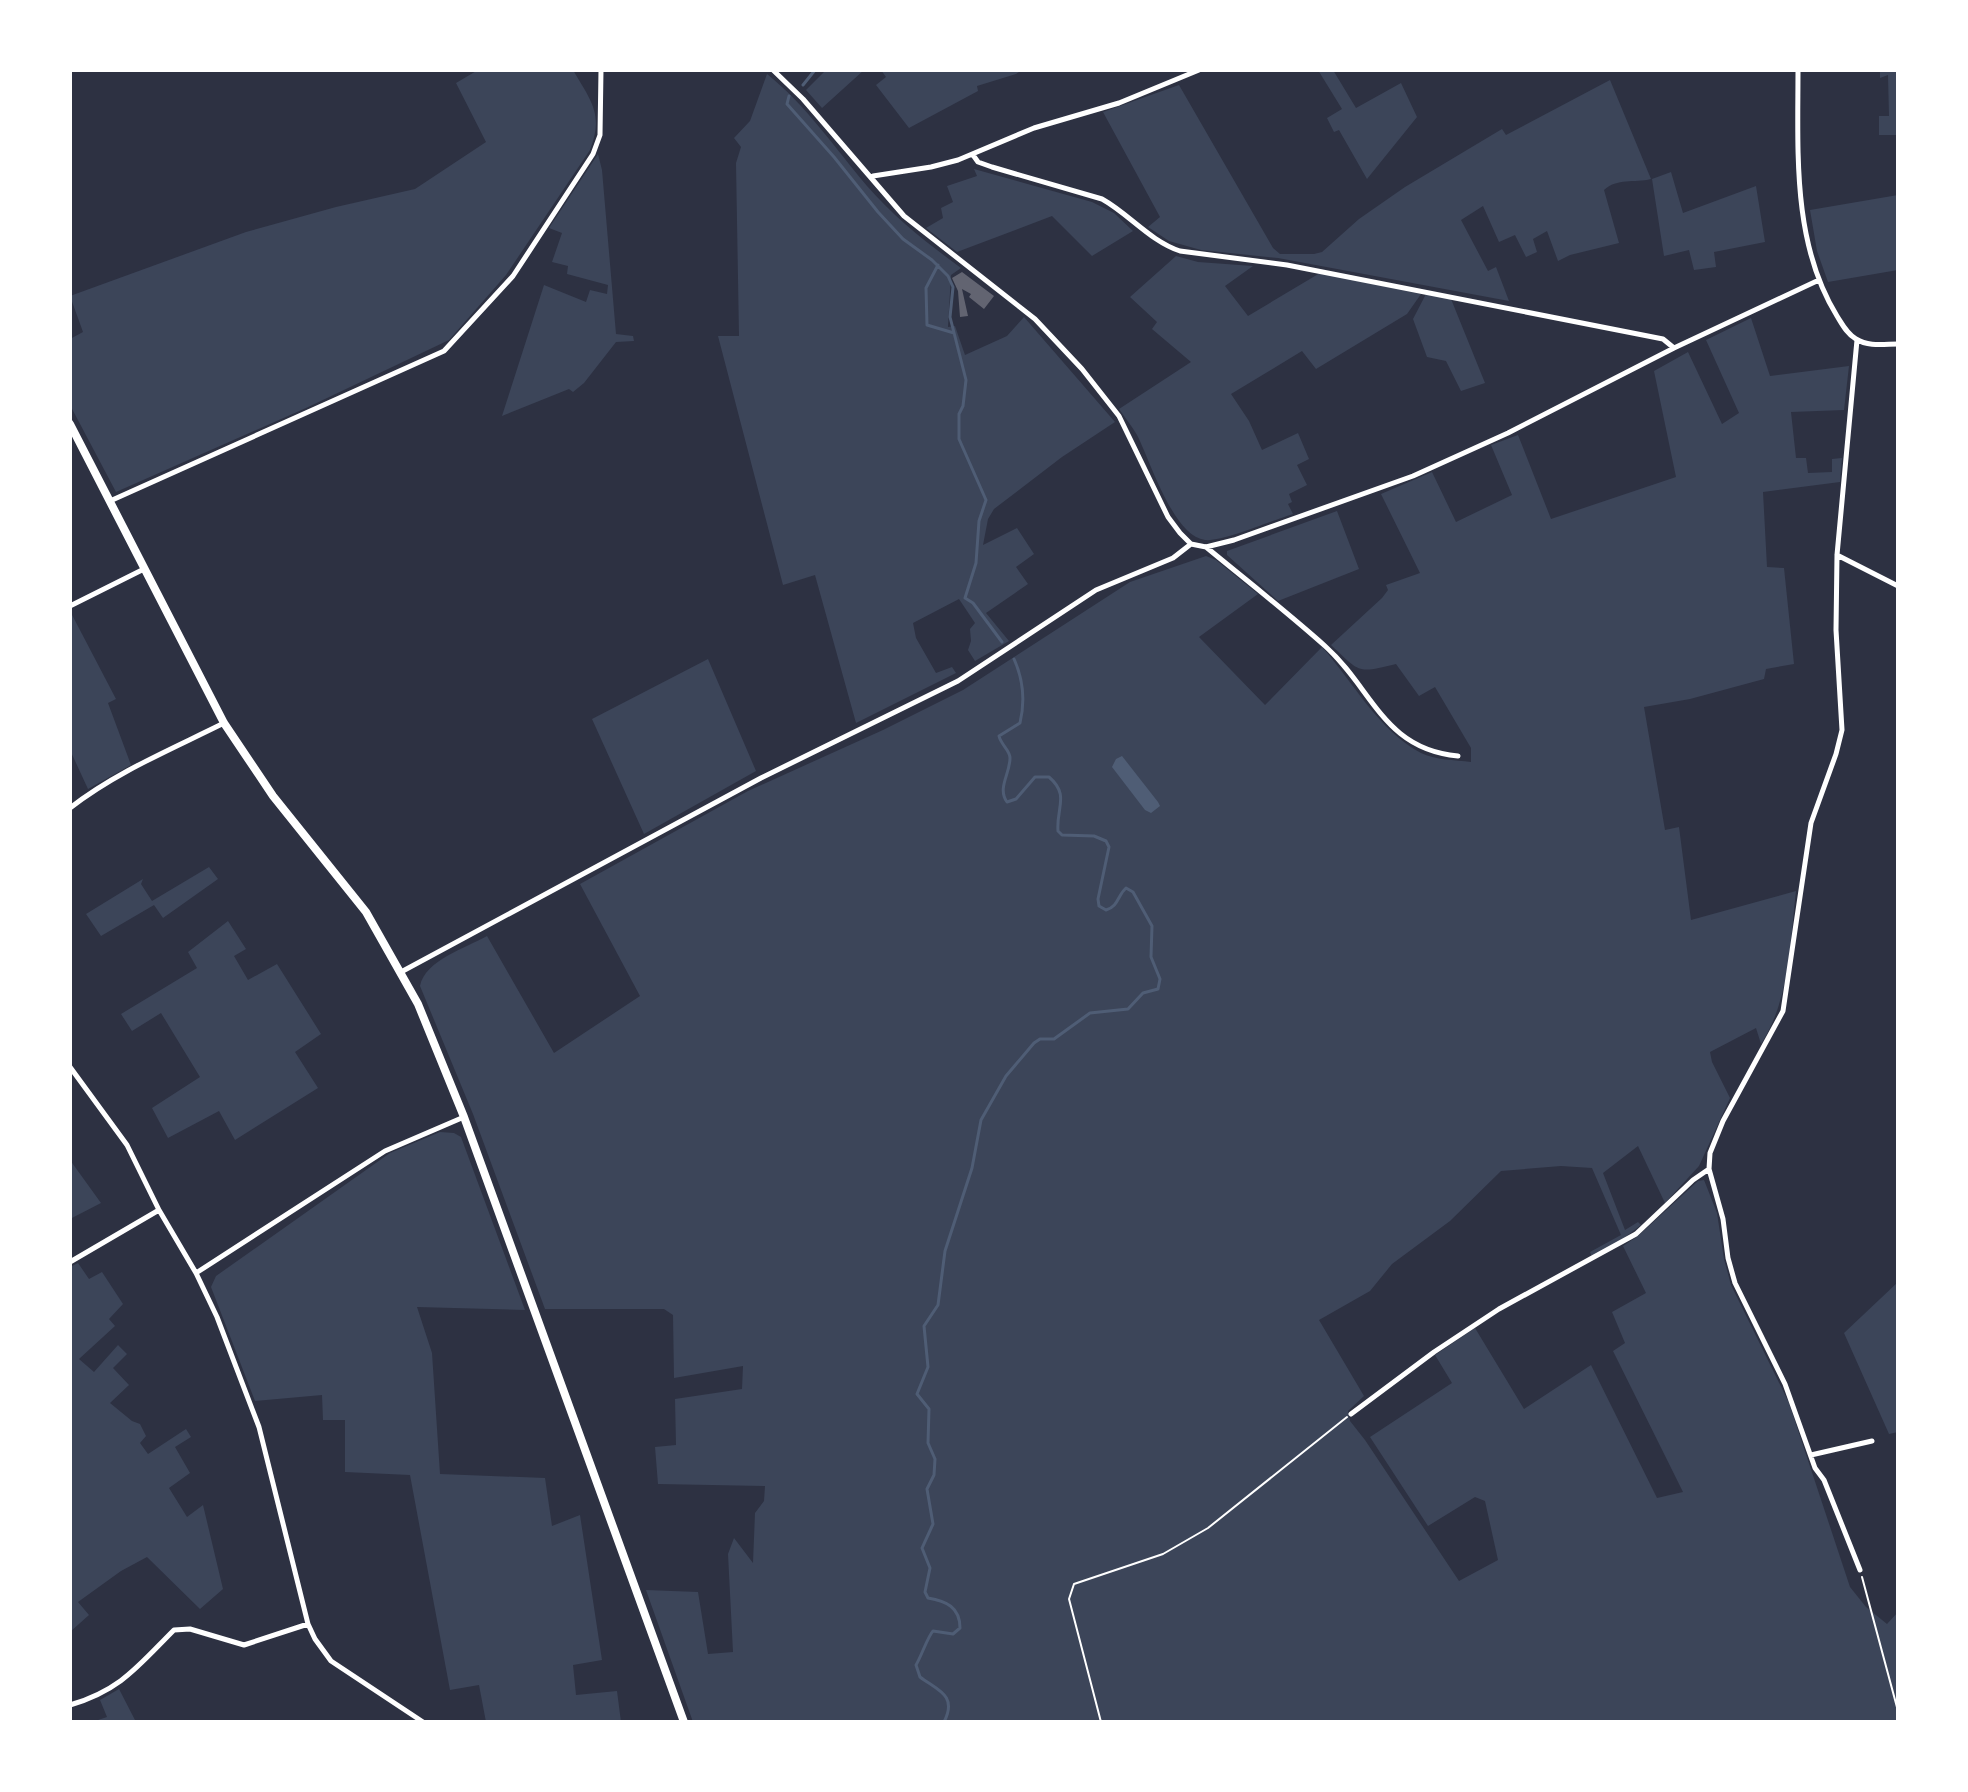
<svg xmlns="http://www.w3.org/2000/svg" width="1968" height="1792" font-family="Cabin,sans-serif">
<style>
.green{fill:#3c4559}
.water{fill:#4f5d75}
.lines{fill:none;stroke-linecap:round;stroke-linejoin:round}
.stream{stroke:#4f5d75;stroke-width:3}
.building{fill:#626471}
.path{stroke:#fff;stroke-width:2}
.minor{stroke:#fff;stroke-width:5}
.primary{stroke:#fff;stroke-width:8}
</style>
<rect width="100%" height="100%" fill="#2d3142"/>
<path class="green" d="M478 70H573C591 101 604 114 590 150L506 275 449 340 306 408 116 492 70 405V339L83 332 70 296 246 232 336 207 415 189 486 142 456 83Z
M826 70H864L822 108 806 90Z
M881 70H1022L1016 74 977 86 978 91 909 128 876 85 886 77Z
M1318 70H1333L1356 108 1401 83 1417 117 1367 179 1339 130 1334 132 1327 118 1342 109Z
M1880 70H1898V135H1879V116H1889L1888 75 1880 78Z
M767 74C806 105 835 148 867 186 895 218 927 243 961 268L951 275 948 327 955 326 965 355 1007 336 1024 317 1115 422 1062 457 994 509 988 519 983 545 1017 528 1034 554 1016 567 1028 584 986 613 1009 641 975 661 968 650 971 641 970 629 975 623 959 599 913 623 916 638 936 673 952 667 956 673 856 723 815 575 783 585 718 336H739L736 163 741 147 734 138 750 121Z
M1610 80 1651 179C1634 183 1617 178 1604 190L1619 243 1570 255 1558 261 1547 231 1533 239 1537 252 1526 257 1515 235 1499 242 1483 206 1461 220 1488 271 1496 267 1509 301 1278 258 1201 250 1169 241 1148 227 1160 217 1103 112 1179 85 1273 248 1280 254H1314L1322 252 1359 219 1405 187 1502 129 1506 135Z
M598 154 602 170 616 334 633 336 634 341 616 342 584 383 573 392 569 389 502 416 544 285 586 302 590 290 607 294 608 285 567 274 568 266 552 262 562 233 549 228Z
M974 169 1092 202 1114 213 1133 231 1092 256 1052 216 957 252 926 228 943 218 941 208 953 202 947 186 977 176Z
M1671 172 1683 213 1756 186 1765 242 1714 252 1716 267 1694 270 1689 250 1664 256 1652 179Z
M1898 195V270L1828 282 1817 251 1810 210Z
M1176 256 1198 262 1253 266 1225 286 1248 316 1320 273 1421 294 1407 314 1316 369 1302 351 1231 394 1249 421 1262 450 1298 433 1309 459 1297 465 1307 485 1289 494 1292 502 1288 504 1293 514C1273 520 1223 542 1205 540 1173 536 1150 460 1137 435 1132 426 1125 418 1119 409L1191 362 1152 329 1157 322 1130 297Z
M1426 294 1451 299 1485 383 1461 391 1446 361 1427 357 1413 319Z
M1751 318 1770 376 1849 366 1844 410 1791 412 1796 458H1806L1808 473 1832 472V459L1842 458 1840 482 1763 492 1767 567 1784 568 1794 664 1766 669 1764 679 1690 699 1644 707 1665 830 1679 827 1691 920 1796 891C1790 942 1790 999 1761 1044L1756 1028 1710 1052 1712 1062 1730 1098 1699 1166 1665 1203 1638 1146 1603 1173 1625 1230 1638 1222 1641 1225 1620 1241 1592 1257 1590 1252 1621 1235 1592 1168 1561 1166 1501 1171 1450 1221 1392 1264 1370 1291 1319 1320 1364 1396 1348 1411 1350 1421 1365 1440 1459 1581 1498 1560 1485 1501 1475 1497 1428 1526 1370 1437 1452 1383 1435 1355 1475 1328 1524 1409 1591 1365 1657 1498 1683 1492 1613 1351 1625 1343 1612 1312 1646 1293 1623 1246 1638 1236 1698 1181 1704 1180 1717 1213 1724 1259 1731 1285 1789 1403 1850 1587 1866 1607 1887 1624 1898 1612V1722H693L646 1590 698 1592 708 1654 733 1652 728 1554 734 1538 753 1563 755 1513 764 1501 765 1486 658 1484 655 1447 676 1445 675 1399 742 1389 743 1366 674 1378 673 1315 664 1309H545L473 1114 420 986C425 960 466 948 487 936L554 1053 640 996 580 884 748 791 883 730 963 690 1130 582 1206 556 1216 560 1258 594 1199 637 1265 705 1322 647C1354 683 1378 730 1421 753 1435 760 1455 760 1471 762V748L1435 687 1419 696 1396 664C1356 674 1360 672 1331 645L1382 598 1388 590 1386 585 1420 573 1381 494 1432 472 1456 522 1512 495 1491 445 1518 435 1551 519 1676 477 1654 371 1688 352 1722 424 1739 413 1706 340Z
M1337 511 1359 569 1278 601 1227 555V551Z
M70 611 116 699 108 703 131 765 88 789 70 750Z
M708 659 756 771 644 834 592 719Z
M209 867 218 879 163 918 154 905 101 936 86 914 143 879 141 884 152 901Z
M228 921 246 949 234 956 248 980 277 964 321 1034 295 1052 318 1088 235 1140 219 1111 168 1138 152 1108 200 1077 161 1013 132 1031 121 1014 197 968 188 952Z
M440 1132 454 1133 461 1137 525 1310 417 1307 432 1353 440 1474 545 1478 552 1526 580 1515 602 1660 573 1665 576 1695 617 1691 621 1722H486L479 1685 450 1690 410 1475 345 1472V1420H323L322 1395 255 1401 211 1287 216 1276 390 1153Z
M70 1160 101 1203 70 1219Z
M78 1263 89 1279 102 1272 123 1304 109 1319 115 1326 79 1359 94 1372 118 1345 127 1354 113 1368 129 1385 110 1403 132 1421 140 1424 146 1436 140 1443 148 1454 186 1429 191 1437 175 1447 190 1473 169 1488 187 1517 203 1505 223 1589 200 1609 147 1557 121 1571 78 1602 89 1615 70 1632V1267Z
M1898 1282V1432L1889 1434 1844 1333Z
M119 1689 136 1722H92L107 1717 100 1700Z"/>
<path class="water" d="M1122 756 1158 802 1160 806 1151 813 1145 810 1112 767 1116 759Z"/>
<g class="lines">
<path class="stream" d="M803 85 815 70
M789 96 787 104 834 157 878 212 903 239 932 260 948 276 953 287 950 317 966 380 963 406 959 414V439L986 500 979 521 976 563 965 598 973 603 1002 642
M938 265 926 288 927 325 954 333
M944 1722C958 1695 937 1690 920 1677L916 1665C921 1657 928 1636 933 1631L953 1634 960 1628C960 1607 946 1601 928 1598L925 1592 930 1568 922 1548 933 1524 927 1489 934 1475 935 1459 928 1443 929 1409 917 1394 928 1367 924 1326 938 1305 945 1251 972 1168 981 1120 1006 1076 1034 1043 1040 1039H1054L1090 1013 1128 1009 1143 993 1158 989 1160 979 1151 957 1152 926 1133 892 1126 888C1117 896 1119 906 1106 910L1099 906 1098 899 1109 847 1106 841 1094 836 1062 835 1058 831C1056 808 1070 795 1049 777H1035L1016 799 1007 802C997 788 1010 774 1010 758 1010 750 1001 745 999 736L1020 723C1025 702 1023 679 1014 659"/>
</g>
<path class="building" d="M962 272 994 296 984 309 969 297 971 294 962 289 968 316 960 317 958 291 952 278Z"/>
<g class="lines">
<path class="path" d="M1862 1577 1898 1711
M1101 1722 1069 1599 1074 1584 1163 1554 1208 1528 1347 1417"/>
<path class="minor" d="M773 70 803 99 904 216 1035 319 1082 369 1119 416 1168 517 1180 533 1191 544 1206 547 1234 540 1413 476 1508 433 1674 348 1819 280
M1798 70C1798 152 1792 243 1837 316 1842 324 1847 334 1856 339 1869 347 1884 344 1898 344
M973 155 978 162 992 167 1102 199C1129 214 1150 241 1180 251L1287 265 1663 339 1674 348
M873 176 931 167 958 160 1034 128 1119 103 1199 70
M110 501 444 351 513 276 593 154 600 135 601 70
M1206 547C1246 580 1287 612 1325 646 1373 689 1383 749 1458 756
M1837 555 1898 586
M70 606 144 569
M70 808C116 772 172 749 224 723
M401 972 761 778 958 681 1096 590 1173 558 1191 544
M70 1067 127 1145 159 1210 196 1273 217 1317 259 1427 308 1624 315 1639 331 1661 423 1722
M1709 1169 1723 1219 1728 1258 1735 1283 1785 1384 1815 1468 1824 1480 1860 1570
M70 1262 159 1210
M196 1273 385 1151 464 1117
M1351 1414 1434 1352 1499 1309 1636 1234 1693 1180 1709 1169 1710 1153 1723 1121 1783 1011 1811 823 1836 754 1842 730 1836 630 1837 555 1857 340
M1811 1455 1872 1441
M70 1705C121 1690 138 1666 174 1630L190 1629 244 1645 308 1624"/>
<path class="primary" d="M70 424 224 723 273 796 366 912 418 1004 464 1117 684 1722"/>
</g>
<rect width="1968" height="1792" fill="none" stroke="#ffffff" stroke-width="144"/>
</svg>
